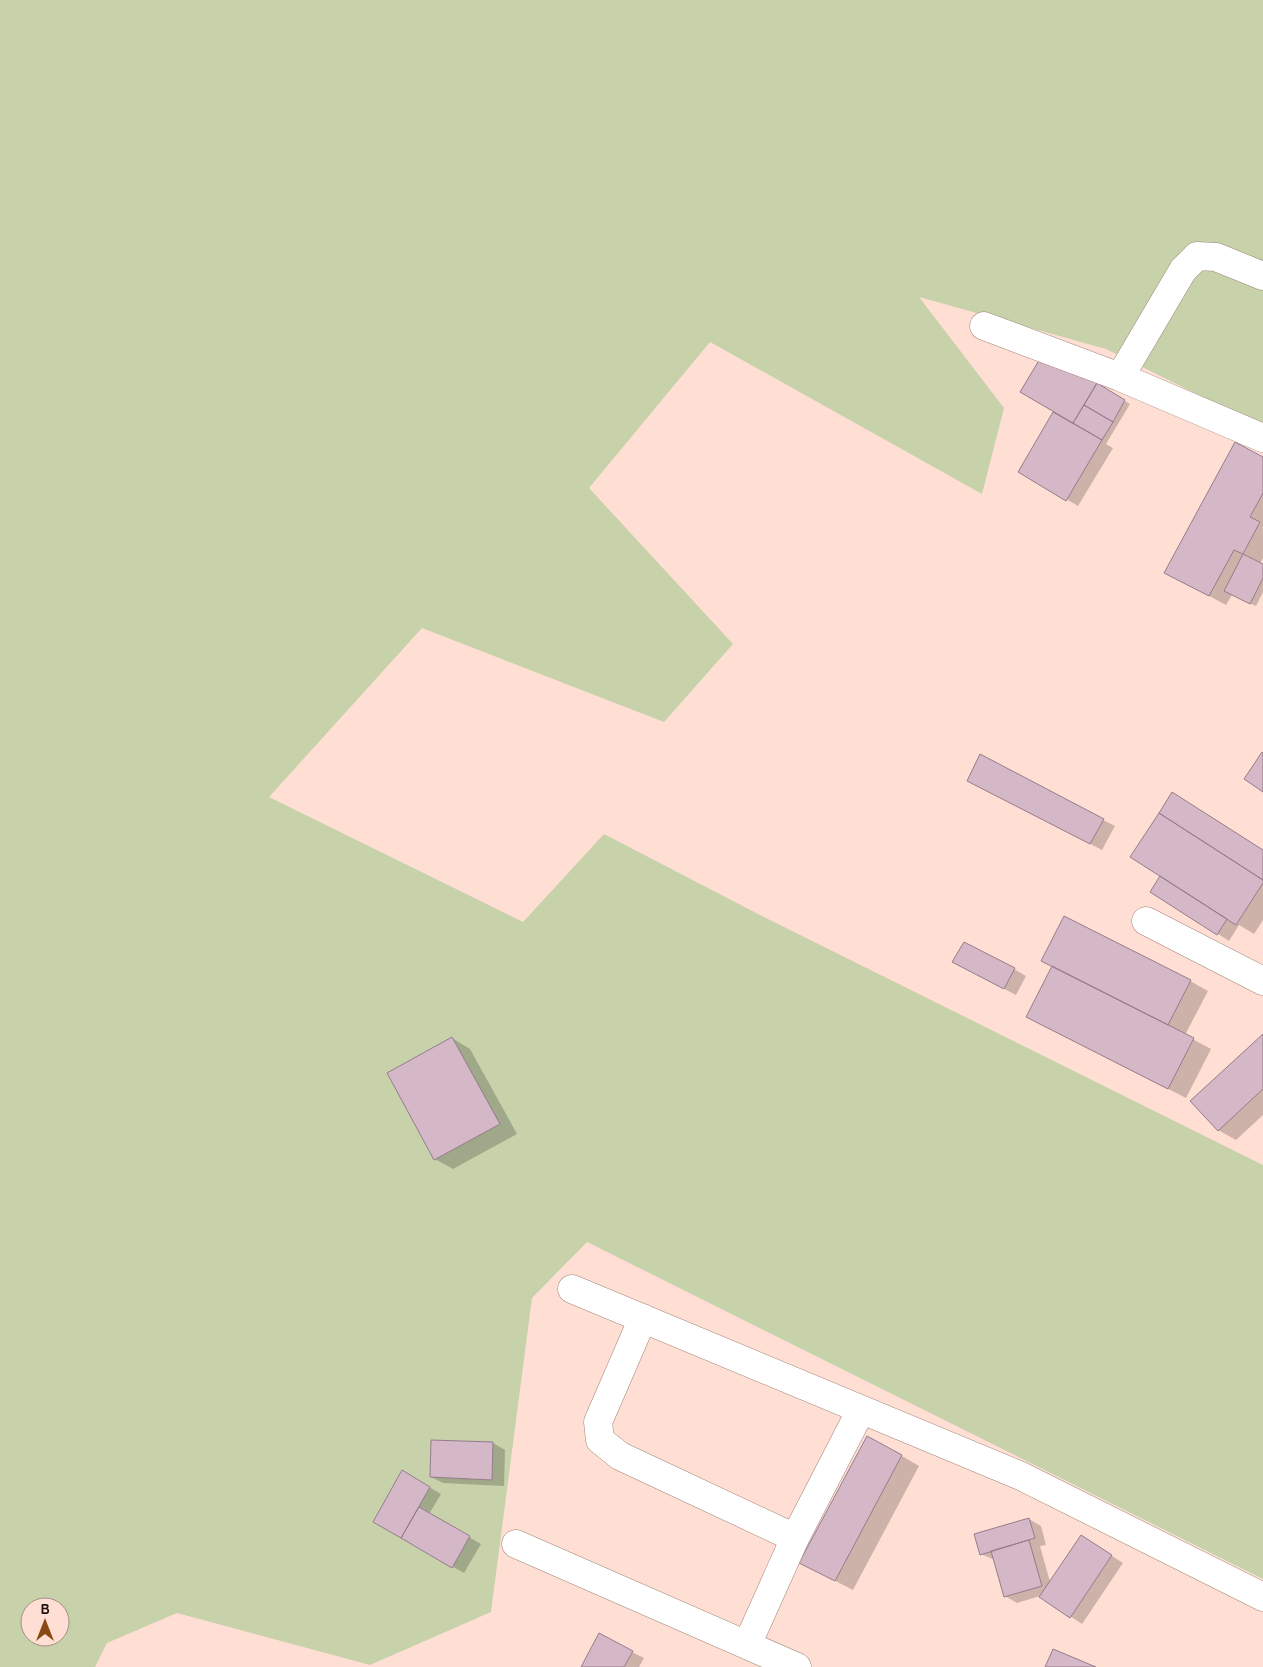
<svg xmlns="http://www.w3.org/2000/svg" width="1263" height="1667" font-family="Quicksand,sans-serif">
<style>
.green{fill:#c7d2ab;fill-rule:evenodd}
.shadow{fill:#0003}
.building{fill:#d5b8c8;stroke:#967c8b}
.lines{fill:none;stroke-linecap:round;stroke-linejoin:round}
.street-casing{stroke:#a08378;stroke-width:29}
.street{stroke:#fff;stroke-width:28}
</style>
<rect width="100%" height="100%" fill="#ffdfd3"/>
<path class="green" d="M0 0H1263V427L1106 349 919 297 1004 408 982 494 710 342 589 488 733 644 664 722 422 628 269 797 523 922 604 834 760 915 1263 1165V1579L587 1242 532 1298 491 1612 370 1665 177 1613 107 1643 95 1667H0ZM30 1607H60V1637H30Z"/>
<path class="shadow" d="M1044 354 1130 404 1106 444 1113 448 1078 506 1019 471 1055 411Z
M1263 459V558L1260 564 1263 566V592L1256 606 1232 595 1226 605 1183 582Z
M980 787 1103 820 1115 826 1102 850Z
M1263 851V920L1254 934 1239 925 1229 941 1151 891 1162 875Z
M966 969H1014L1026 976 1016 995Z
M1190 981 1208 991 1185 1035 1211 1049 1186 1098 1045 1026Z
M1263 1036V1115L1236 1140 1218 1130Z
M452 1038 470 1049 517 1134 453 1169 435 1159Z
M432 1441 493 1443 505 1450 504 1486 443 1483 431 1477Z
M902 1456 919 1466 853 1590 818 1572Z
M403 1472 441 1494 429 1514 481 1544 464 1573 374 1522Z
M1029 1519 1041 1526 1046 1545 1040 1546 1050 1582 1093 1544 1123 1563 1082 1624 1040 1596 1017 1603 1005 1596 995 1560 981 1554Z
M632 1652 644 1658 639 1667H582Z"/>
<path class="building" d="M1044 352 1097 383 1073 423 1020 392Z
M1097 383 1125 400 1113 422 1084 405Z
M1084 405 1113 422 1102 440 1073 423Z
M1053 412 1102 440 1066 501 1018 472Z
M1235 442 1263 457V493L1250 517 1260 522 1243 554 1234 550 1209 596 1164 573Z
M1243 554 1263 564V578L1250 604 1224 591Z
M1262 752 1263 753V792L1244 779Z
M980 754 1104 819 1090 844 967 781Z
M1172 792 1263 850V880L1159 813Z
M1159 813 1263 880V883L1236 925 1130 857Z
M1160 876 1227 919 1217 935 1150 892Z
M1064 916 1191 980 1168 1025 1041 961Z
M964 942 1015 968 1004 989 952 962Z
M1052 966 1194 1038 1168 1089 1026 1017Z
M1263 1034V1089L1218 1131 1190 1101Z
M452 1037 500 1124 434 1160 387 1073Z
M867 1436 902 1455 835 1581 799 1563Z
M431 1440 493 1442 492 1480 430 1477Z
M402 1470 430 1487 401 1538 373 1522Z
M419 1507 470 1536 452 1568 401 1538Z
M1029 1518 1035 1538 980 1555 974 1534Z
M1081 1535 1112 1555 1070 1618 1039 1597Z
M1029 1540 1042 1586 1004 1597 991 1551Z
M599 1633 633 1651 624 1667H581Z
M1053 1649 1096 1667H1045Z"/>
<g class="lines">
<defs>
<path id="street" d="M984 326 1120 377 1263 438
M1120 377 1183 270 1197 256 1216 257 1263 276
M1146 921 1263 981
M572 1289 1021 1476 1263 1597
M643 1318 598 1422 600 1440 620 1456 795 1538
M516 1544 797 1667
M747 1645 795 1538 861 1410"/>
</defs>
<use href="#street" class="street-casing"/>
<use href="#street" class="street"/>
</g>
<g transform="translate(45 1622)"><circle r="24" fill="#ffdfd3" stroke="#a58e85"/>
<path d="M0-4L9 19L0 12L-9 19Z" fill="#8a4816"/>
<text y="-8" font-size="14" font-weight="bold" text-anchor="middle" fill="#1f1410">B</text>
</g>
</svg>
